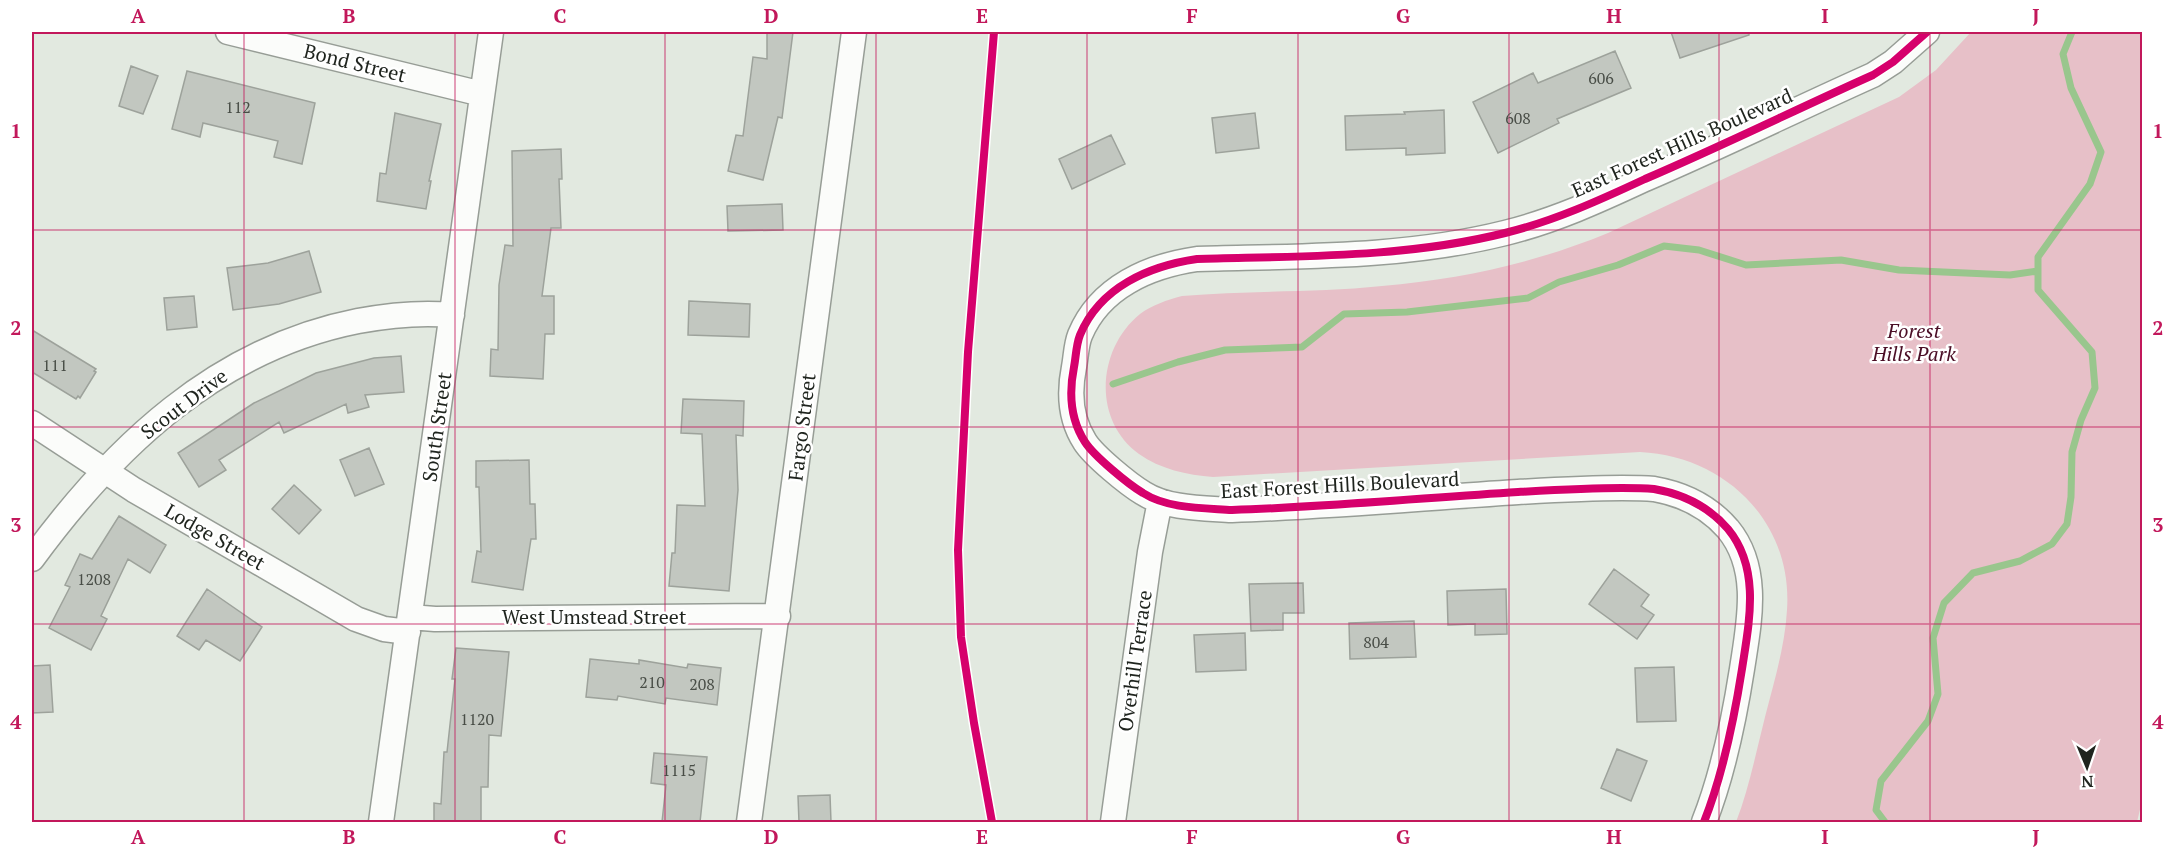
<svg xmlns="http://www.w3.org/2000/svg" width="2174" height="854" font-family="'PT Serif',serif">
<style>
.green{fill:#e7c0c8}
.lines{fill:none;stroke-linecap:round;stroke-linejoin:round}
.stream{stroke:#99c68d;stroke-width:7}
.building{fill:#c2c7c0;stroke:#9da29b;stroke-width:1.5}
.minor-casing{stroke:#979d96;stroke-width:27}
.minor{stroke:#fbfcfa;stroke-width:24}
.cycleway-casing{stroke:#fff;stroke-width:11}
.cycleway{stroke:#d6006c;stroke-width:8}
.grid{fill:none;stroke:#c2185b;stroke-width:1.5;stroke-opacity:0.55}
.labels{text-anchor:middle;stroke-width:5;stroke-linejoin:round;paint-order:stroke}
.number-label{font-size:16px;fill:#484d46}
.street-label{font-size:20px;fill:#1f241e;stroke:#fff}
.park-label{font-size:20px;font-style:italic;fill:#4b0e26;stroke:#fff}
.neatline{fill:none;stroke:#c2185b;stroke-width:2}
.grid-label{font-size:20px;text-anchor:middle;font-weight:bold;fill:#c2185b}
</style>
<rect width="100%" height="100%" fill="#e2e9e0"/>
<path class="green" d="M1971 32H2142V801L2137 822H1736C1749 789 1756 752 1765 717 1774 682 1785 646 1787 610 1793 522 1725 456 1640 452L1213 477C1187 475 1160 469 1139 454 1092 420 1097 349 1140 314 1152 305 1167 300 1182 296 1248 290 1316 293 1382 286 1461 279 1535 263 1608 233L1899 97 1936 70Z"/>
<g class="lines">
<path class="stream" d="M1113 384 1178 362 1225 350 1302 347 1344 314 1407 312 1528 298 1559 282 1618 265 1664 246 1699 250 1746 265 1841 260 1899 270 2010 275 2038 271
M1885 822 1876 810 1881 781 1928 721 1938 694 1933 638 1944 603 1973 573 2020 561 2052 544 2067 524 2071 497 2072 452 2081 420 2095 388 2092 352 2038 290V257L2090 184 2101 152 2071 88 2063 54 2072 32"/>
</g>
<path class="building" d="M767 32H793L782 118 778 117 763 180 728 171 736 135 743 136 753 57 767 59Z
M1671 32H1749V35L1680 58Z
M1615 51 1631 88 1557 119 1559 123 1498 153 1473 102 1533 73 1538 83Z
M131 66 158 76 143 114 119 106Z
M187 71 315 103 302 164 274 157 278 141 203 123 200 137 172 129Z
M1444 110 1445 153 1406 155V148L1346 150 1345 116 1405 114 1404 112Z
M395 113 441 124 429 181H431L426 209 377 201 380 173 386 174Z
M1255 113 1259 148 1216 153 1212 118Z
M1111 135 1125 164 1072 189 1059 159Z
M561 149 562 179H559L561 228H551L542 296H554V334H545L543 379 490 376 491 349 498 350 499 285 505 245 513 246 512 151Z
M782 204 783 230 728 231 727 206Z
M309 251 321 292 279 304 233 310 227 268 268 263Z
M194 296 197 327 167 330 164 298Z
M689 301 750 304 749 337 688 335Z
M32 330 96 369 94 371 96 372 80 398 78 396 76 399 32 372Z
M401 356 404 392 365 395 369 407 348 413 346 404 284 433 279 422 219 460 226 470 199 487 178 453 254 403 316 373 374 358Z
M683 399 744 401 743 436 736 435 738 490 729 591 669 586 672 553H675L677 505 705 506 702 434 681 433Z
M369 448 384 484 355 496 340 460Z
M529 460 530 504H535L536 539H531L523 590 472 582 477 551 481 552 479 487H476V461Z
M294 485 321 510 299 534 272 509Z
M119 516 166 545 150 573 128 559 101 616 107 619 91 650 49 628 70 587 65 585 80 554 92 559Z
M1614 569 1649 595 1641 606 1654 615 1637 639 1589 604Z
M1303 583 1304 613H1283V630L1251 631 1249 584Z
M207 589 262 627 240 661 206 640 199 650 177 636Z
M1506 589 1507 634 1475 635V624L1448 625 1447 591Z
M1414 621 1416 657 1350 659 1349 623Z
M1245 633 1246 670 1196 672 1194 635Z
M456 648 509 652 501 736 489 735 488 787H481V822H434V803L441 804 444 752H447L455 679H452Z
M590 659 639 664V660L687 668 688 664 721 668 717 705 666 698 665 704 618 696 617 700 586 697Z
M50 665 53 712 32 713V666Z
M1674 667 1676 721 1637 722 1635 668Z
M1617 749 1647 761 1631 801 1601 788Z
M654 753 707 757 700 822H662L666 785 651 783Z
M830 795 831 822H799L798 796Z"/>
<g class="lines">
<defs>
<path id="minor" d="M228 32 482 94
M32 423 134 490 356 619 384 629 408 632
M32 559C114 447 216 349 358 321 390 315 420 312 452 315
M410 617 435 619 778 616
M381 822 491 32
M749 822 854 32
M1113 822 1150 552 1160 501
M1704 822C1723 774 1734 720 1742 669 1749 623 1761 569 1728 529 1709 507 1683 494 1654 489 1643 488 1632 488 1622 488 1587 488 1553 490 1518 492 1423 498 1327 507 1232 510 1204 508 1168 509 1143 493 1128 484 1094 456 1085 442 1070 419 1069 392 1074 367 1076 357 1076 345 1080 335 1100 287 1149 266 1197 259 1300 256 1405 258 1505 233 1554 221 1600 200 1645 179 1722 146 1797 109 1873 75L1893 62 1927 32"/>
</defs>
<use href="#minor" class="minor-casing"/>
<use href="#minor" class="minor"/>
<defs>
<path id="cycleway" d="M992 822 974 723 961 637 958 550 968 352 994 32
M1704 822C1723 774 1734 720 1742 669 1749 623 1761 569 1728 529 1709 507 1683 494 1654 489 1643 488 1632 488 1622 488 1587 488 1553 490 1518 492 1423 498 1327 507 1232 510 1204 508 1168 509 1143 493 1128 484 1094 456 1085 442 1070 419 1069 392 1074 367 1076 357 1076 345 1080 335 1100 287 1149 266 1197 259 1300 256 1405 258 1505 233 1554 221 1600 200 1645 179 1722 146 1797 109 1873 75L1893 62 1927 32"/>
</defs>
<use href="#cycleway" class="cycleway-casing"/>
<use href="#cycleway" class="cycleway"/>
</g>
<path class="grid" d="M244 32V822M455 32V822M665 32V822M876 32V822M1087 32V822M1298 32V822M1509 32V822M1719 32V822M1930 32V822M32 230H2142M32 427H2142M32 624H2142"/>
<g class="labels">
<g class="number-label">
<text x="1601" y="84">606</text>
<text x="238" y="113">112</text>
<text x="1518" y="124">608</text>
<text x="55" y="371">111</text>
<text x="94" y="585">1208</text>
<text x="1376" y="648">804</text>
<text x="652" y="688">210</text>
<text x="702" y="690">208</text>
<text x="477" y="725">1120</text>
<text x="679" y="776">1115</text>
</g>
<g class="street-label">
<text transform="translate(355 63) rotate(14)" y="7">Bond Street</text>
<text transform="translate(1682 143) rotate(-24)" y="7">East Forest Hills Boulevard</text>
<text transform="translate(184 404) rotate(-37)" y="7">Scout Drive</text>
<text transform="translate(437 427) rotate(-82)" y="7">South Street</text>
<text transform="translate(802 427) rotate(-83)" y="7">Fargo Street</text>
<text transform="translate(1340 485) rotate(-3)" y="7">East Forest Hills Boulevard</text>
<text transform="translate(215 537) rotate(30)" y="7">Lodge Street</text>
<text x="594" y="624">West Umstead Street</text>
<text transform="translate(1135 661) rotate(-82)" y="7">Overhill Terrace</text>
</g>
<g class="park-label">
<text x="1914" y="338">Forest<tspan x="1914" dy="23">Hills Park</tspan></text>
</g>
</g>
<rect width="2174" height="854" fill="none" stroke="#ffffff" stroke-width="66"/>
<g transform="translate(2087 767) rotate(178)" stroke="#ffffff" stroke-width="4.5" paint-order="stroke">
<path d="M0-4.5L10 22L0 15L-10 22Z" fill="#1f241e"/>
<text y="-9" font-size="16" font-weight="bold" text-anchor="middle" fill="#1f241e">N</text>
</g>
<rect x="33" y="33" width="2108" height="788" class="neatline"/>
<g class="grid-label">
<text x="138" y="23">A</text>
<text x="349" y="23">B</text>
<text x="560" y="23">C</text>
<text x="771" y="23">D</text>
<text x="982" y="23">E</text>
<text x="1192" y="23">F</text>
<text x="1403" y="23">G</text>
<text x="1614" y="23">H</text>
<text x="1825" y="23">I</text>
<text x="2036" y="23">J</text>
<text x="16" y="138">1</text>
<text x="2158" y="138">1</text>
<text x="16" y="335">2</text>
<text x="2158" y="335">2</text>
<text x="16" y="532">3</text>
<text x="2158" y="532">3</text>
<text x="16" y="729">4</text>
<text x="2158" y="729">4</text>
<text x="138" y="844">A</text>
<text x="349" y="844">B</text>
<text x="560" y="844">C</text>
<text x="771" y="844">D</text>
<text x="982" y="844">E</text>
<text x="1192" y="844">F</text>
<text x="1403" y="844">G</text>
<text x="1614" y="844">H</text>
<text x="1825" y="844">I</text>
<text x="2036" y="844">J</text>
</g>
</svg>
